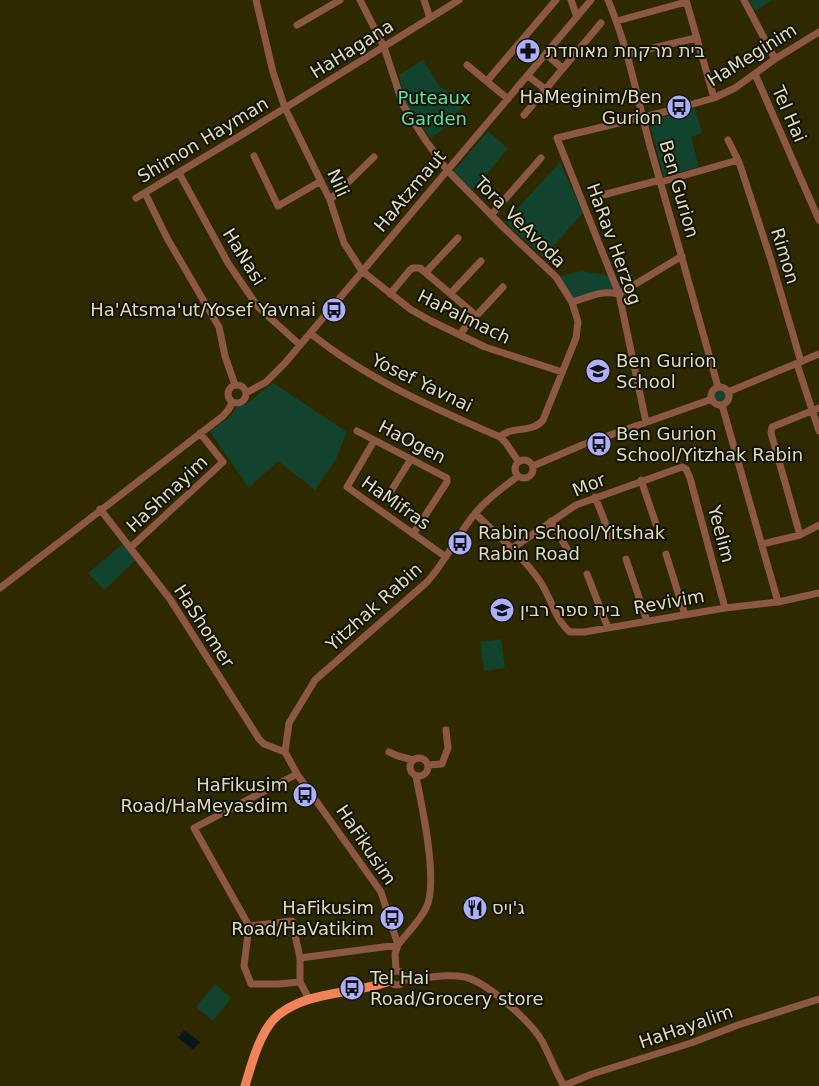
<svg xmlns="http://www.w3.org/2000/svg" width="819" height="1086" font-family="'DejaVu Sans',Heebo,sans-serif">
<style>
.green{fill:#11432e}
.water{fill:#09171c}
.lines{fill:none;stroke-linecap:round;stroke-linejoin:round}
.minor{stroke:#8d5843;stroke-width:7}
.major{stroke:#f18358;stroke-width:9}
.labels{text-anchor:middle;stroke-width:4;stroke-linejoin:round;paint-order:stroke}
.street-label{font-size:18px;fill:#dcdac3;stroke:#141203}
.poi-label{font-size:18px;fill:#dcdac3;stroke:#141203;text-anchor:start}
.park-label{font-size:18px;fill:#5fe2a9;stroke:#141203}
</style>
<rect width="100%" height="100%" fill="#2f2900"/>
<path class="green" d="M749 0H772L755 11Z
M423 60 440 87 447 91 457 92 467 102 445 128 431 138 406 108 399 75Z
M695 108 702 133 691 137 699 167 664 177 649 121Z
M488 131 508 149 473 190 453 172Z
M560 162 583 213 543 257 505 222Z
M581 271 613 276 619 294 608 291 572 302 556 277Z
M273 383 347 432 336 459 315 490 278 461 249 488 210 432 214 428 229 418 237 407 246 404Z
M713 396a7 7 0 1 1 14 0a7 7 0 1 1-14 0Z
M124 543 137 559 104 590 88 573Z
M501 639 505 668 484 671 480 642Z
M215 984 231 998 213 1021 196 1007Z"/>
<path class="water" d="M184 1030 200 1042 193 1050 178 1038Z"/>
<g class="lines">
<path class="minor" d="M256 0 273 72 285 108 330 200 344 243 362 271 410 309 431 321 485 347 562 372
M360 0 384 47 403 105 426 141 447 170 505 229 556 277 572 302 578 322 576 338 543 420C532 434 512 425 500 437
M424 0 430 18
M571 0 577 17
M608 0C628 47 637 97 650 146 673 226 696 307 718 387
M686 0 714 98
M744 0 775 59
M617 21 686 2
M297 25 340 0
M546 54 562 68
M627 54 696 38
M467 65 508 99
M755 74 819 220
M528 76 545 89
M487 81 556 0
M524 115 601 23
M728 140 739 162 771 260 801 362
M254 156 278 206 321 181
M179 173 228 263 258 307 300 345
M661 182 738 160
M145 193 167 238 219 327 225 356 235 385
M599 196 660 180
M136 198 243 134 459 0
M330 200 374 157
M491 215 541 158
M426 272 458 238
M451 293 481 261
M390 294 410 270 413 268H420L472 312 473 315 460 335
M572 302C590 297 599 290 619 294L682 256
M473 315 478 314 503 287
M310 333C367 379 433 408 500 437L506 443 518 461
M797 364 819 431
M228 394a9 9 0 1 1 18 0a9 9 0 1 1-18 0Z
M711 396a9 9 0 1 1 18 0a9 9 0 1 1-18 0Z
M728 392 819 354
M246 393 266 382 285 363 591 0
M722 405 778 602
M646 422 619 294 557 138 668 111 714 98 735 88 775 59 819 32
M357 431 447 478V482L413 534
M374 441 347 487 446 557
M515 469a9 9 0 1 1 18 0a9 9 0 1 1-18 0Z
M533 466 582 445 712 399
M641 480 656 524
M391 491 411 459
M595 497 611 537
M100 509 170 599 259 739 264 744 285 752
M475 513C496 535 522 555 539 580 551 596 554 619 570 632H584L725 608 778 602 819 593
M551 521 570 554
M800 535 771 433 772 427 819 408
M762 544 800 535 819 525
M131 547 223 462 200 433
M511 549 576 505 682 467 686 469 690 478 725 608
M666 554 685 615
M626 559 647 621
M587 574 608 628
M0 588 223 416 229 409 232 402
M389 752 398 756 413 760
M410 767a9 9 0 1 1 18 0a9 9 0 1 1-18 0Z
M428 765 442 764 448 748 446 730
M297 774 194 828 249 926 244 966 251 984H278L300 982
M249 926 292 921 300 958V982L309 999
M300 958 398 945C407 933 420 921 426 908 439 884 422 805 416 777
M396 970 395 954 398 945 381 892 297 774 285 752 289 723 315 680 427 582C443 564 454 543 467 524 480 504 500 490 518 476
M390 978a7 7 0 1 1 14 0a7 7 0 1 1-14 0Z
M404 980C425 979 445 973 465 977 487 982 531 1022 542 1041 550 1056 555 1071 564 1086
M563 1086 592 1074 691 1043 738 1025 819 999"/>
<path class="major" d="M245 1086C251 1066 259 1035 274 1019 303 990 353 995 390 981"/>
</g>
<defs>
<symbol id="pharmacy-disc" viewBox="-11 -11 22 22"><circle r="9.5" fill="#acaffb" stroke="#141203"/><path d="M-2-6h4v4h4v4h-4v4h-4v-4h-4v-4h4Z" fill="#111"/></symbol>
<symbol id="bus-disc" viewBox="-11 -11 22 22"><circle r="9.5" fill="#acaffb" stroke="#141203"/><path d="M-5-6H5V4H4V6H2V4H-2V6H-4V4H-5ZM-3.5-4V0h7V-4ZM-3.5 1.2v1.5H-2V1.2ZM2 1.2v1.5H3.5V1.2Z" fill="#111"/></symbol>
<symbol id="school-disc" viewBox="-11 -11 22 22"><circle r="9.5" fill="#acaffb" stroke="#141203"/><path d="M0-5L7-2L0 1L-7-2ZM-4 1L0 2.5L4 1V4Q0 6-4 4Z" fill="#111"/></symbol>
<symbol id="restaurant-disc" viewBox="-11 -11 22 22"><circle r="9.5" fill="#acaffb" stroke="#141203"/><path d="M-5-6h1v4h1v-4h1v4h1v-4h1v5L-1.5 .5V6h-2V.5L-5-1ZM5-6V6H3V1.5H1.5Q1.5-4 5-6Z" fill="#111"/></symbol>
</defs>
<g fill-rule="evenodd">
<use href="#pharmacy-disc" x="514" y="37" width="28" height="28"/>
<use href="#bus-disc" x="665" y="93" width="28" height="28"/>
<use href="#bus-disc" x="320" y="296" width="28" height="28"/>
<use href="#school-disc" x="584" y="357" width="28" height="28"/>
<use href="#bus-disc" x="585" y="430" width="28" height="28"/>
<use href="#bus-disc" x="446" y="529" width="28" height="28"/>
<use href="#school-disc" x="488" y="596" width="28" height="28"/>
<use href="#bus-disc" x="291" y="781" width="28" height="28"/>
<use href="#restaurant-disc" x="461" y="894" width="28" height="28"/>
<use href="#bus-disc" x="378" y="904" width="28" height="28"/>
<use href="#bus-disc" x="338" y="974" width="28" height="28"/>
</g>
<g class="labels">
<g class="street-label">
<text transform="translate(352 49) rotate(-32)" y="6">HaHagana</text>
<text transform="translate(752 55) rotate(-32)" y="6">HaMeginim</text>
<text transform="translate(789 114) rotate(66)" y="6">Tel Hai</text>
<text transform="translate(203 140) rotate(-31)" y="6">Shimon Hayman</text>
<text transform="translate(338 183) rotate(66)" y="6">Nili</text>
<text transform="translate(679 189) rotate(74)" y="6">Ben Gurion</text>
<text transform="translate(410 191) rotate(-50)" y="6">HaAtzmaut</text>
<text transform="translate(520 222) rotate(45)" y="6">Tora VeAvoda</text>
<text transform="translate(614 244) rotate(70)" y="6">HaRav Herzog</text>
<text transform="translate(785 256) rotate(73)" y="6">Rimon</text>
<text transform="translate(244 257) rotate(58)" y="6">HaNasi</text>
<text transform="translate(464 317) rotate(26)" y="6">HaPalmach</text>
<text transform="translate(422 383) rotate(26)" y="6">Yosef Yavnai</text>
<text transform="translate(412 442) rotate(27)" y="6">HaOgen</text>
<text transform="translate(589 485) rotate(-22)" y="6">Mor</text>
<text transform="translate(167 494) rotate(-43)" y="6">HaShnayim</text>
<text transform="translate(396 503) rotate(35)" y="6">HaMifras</text>
<text transform="translate(721 534) rotate(75)" y="6">Yeelim</text>
<text transform="translate(669 602) rotate(-10)" y="6">Revivim</text>
<text transform="translate(374 607) rotate(-42)" y="6">Yitzhak Rabin</text>
<text transform="translate(204 626) rotate(57)" y="6">HaShomer</text>
<text transform="translate(366 845) rotate(56)" y="6">HaFikusim</text>
<text transform="translate(686 1027) rotate(-19)" y="6">HaHayalim</text>
</g>
<g class="poi-label">
<text x="546" y="57">בית מרקחת מאוחדת</text>
<text x="662" y="103" text-anchor="end">HaMeginim/Ben<tspan x="662" dy="21">Gurion</tspan></text>
<text x="316" y="316" text-anchor="end">Ha'Atsma'ut/Yosef Yavnai</text>
<text x="616" y="367">Ben Gurion<tspan x="616" dy="21">School</tspan></text>
<text x="616" y="440">Ben Gurion<tspan x="616" dy="21">School/Yitzhak Rabin</tspan></text>
<text x="478" y="539">Rabin School/Yitshak<tspan x="478" dy="21">Rabin Road</tspan></text>
<text x="520" y="616">בית ספר רבין</text>
<text x="288" y="791" text-anchor="end">HaFikusim<tspan x="288" dy="21">Road/HaMeyasdim</tspan></text>
<text x="374" y="914" text-anchor="end">HaFikusim<tspan x="374" dy="21">Road/HaVatikim</tspan></text>
<text x="492" y="914">ג'ויס</text>
<text x="370" y="984">Tel Hai<tspan x="370" dy="21">Road/Grocery store</tspan></text>
</g>
<g class="park-label">
<text x="434" y="104">Puteaux<tspan x="434" dy="21">Garden</tspan></text>
</g>
</g>
</svg>
